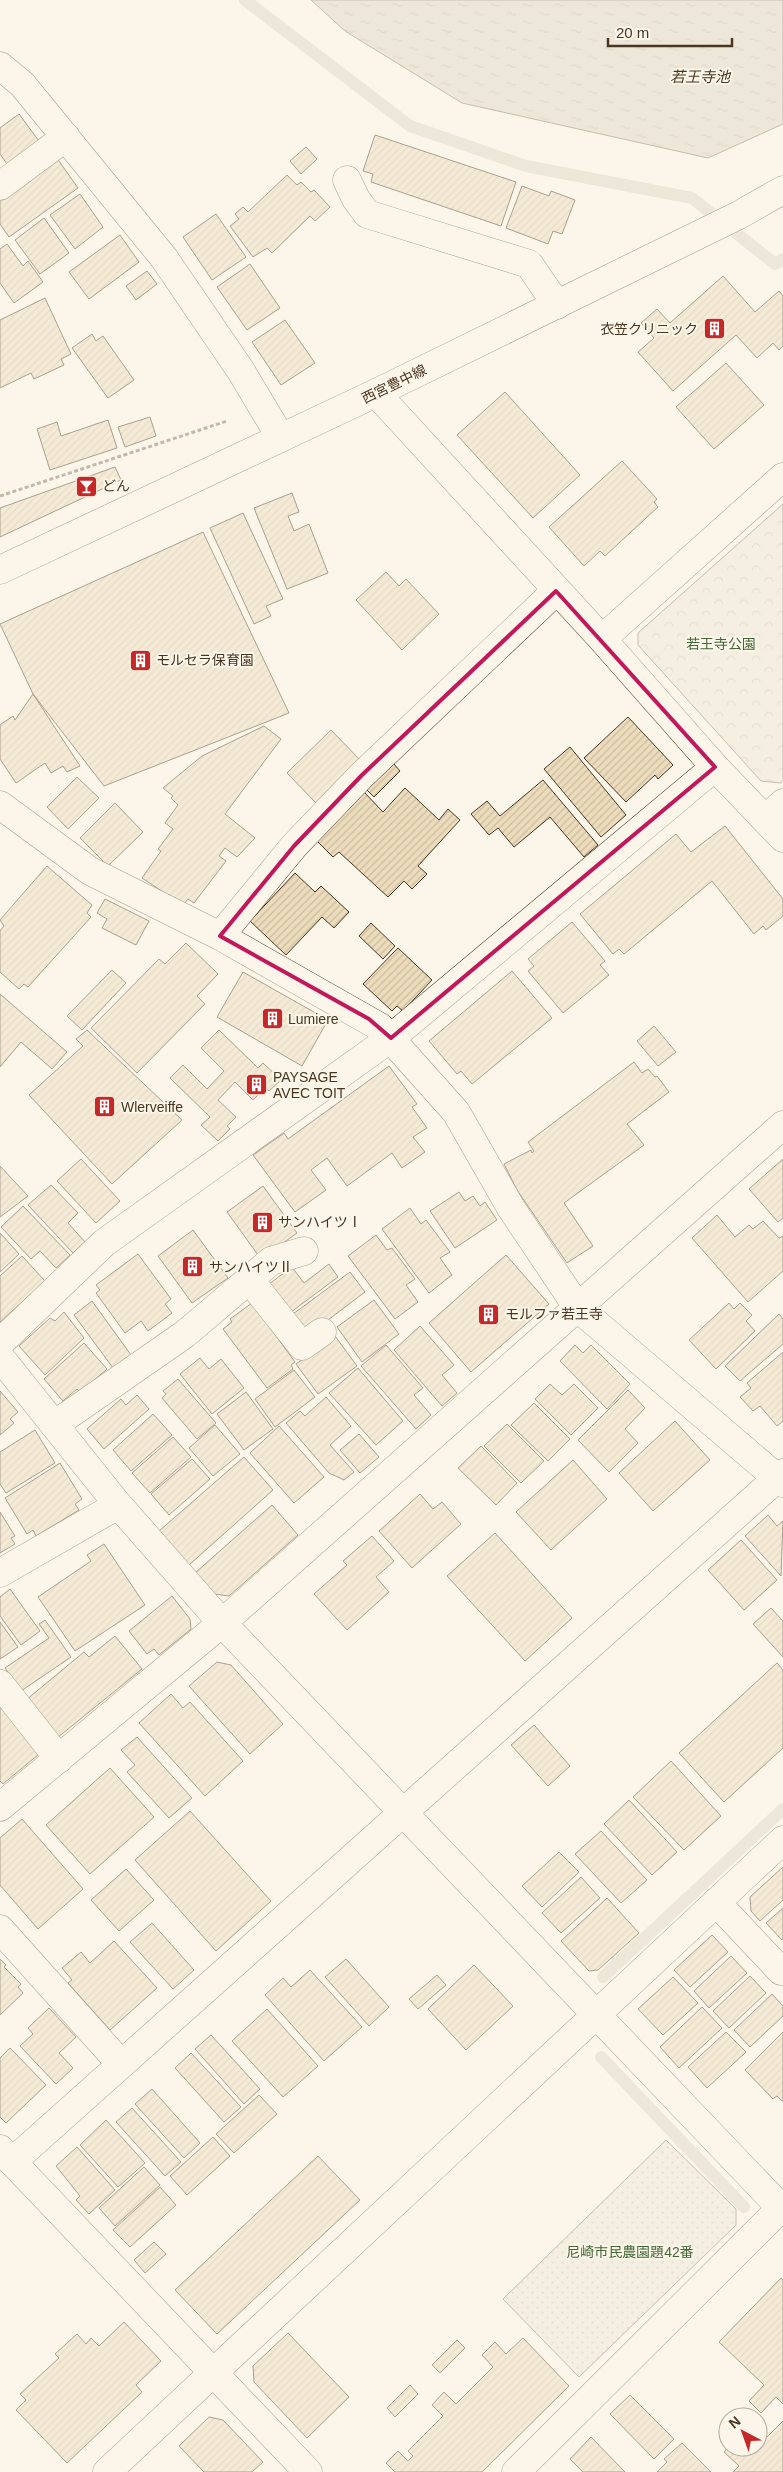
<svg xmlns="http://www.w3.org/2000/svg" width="783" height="2472" font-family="Helvetica,'Noto Sans JP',sans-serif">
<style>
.park{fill:url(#park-crowns);stroke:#887966}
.garden{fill:url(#garden-dots);stroke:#887966}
.water{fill:url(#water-ripples);stroke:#887966}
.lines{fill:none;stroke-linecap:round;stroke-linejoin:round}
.stream{stroke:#dcd4c6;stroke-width:12}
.building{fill:url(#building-hatch);stroke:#4a3520}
.minor-casing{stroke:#4a3520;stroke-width:29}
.major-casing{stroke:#4a3520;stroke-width:29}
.path{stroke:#7f6f5c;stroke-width:3;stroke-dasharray:4 2.5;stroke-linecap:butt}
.minor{stroke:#fbf6e9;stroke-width:28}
.major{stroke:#fbf6e9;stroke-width:28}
.marked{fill:none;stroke:#c2185b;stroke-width:4;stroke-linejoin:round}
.labels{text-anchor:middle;stroke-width:4;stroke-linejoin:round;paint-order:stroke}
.poi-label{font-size:14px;fill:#4a3520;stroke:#fbf6e9;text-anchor:start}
.street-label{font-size:14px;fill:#4a3520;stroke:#fbf6e9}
.park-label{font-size:14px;fill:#436837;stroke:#fbf6e9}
.water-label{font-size:15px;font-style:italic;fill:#4a3520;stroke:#fbf6e9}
</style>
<defs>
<pattern id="park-crowns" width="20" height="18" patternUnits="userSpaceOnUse" patternTransform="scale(1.25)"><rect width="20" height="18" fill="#ede6d9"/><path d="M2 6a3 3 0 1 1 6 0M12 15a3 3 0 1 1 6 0" fill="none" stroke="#cdc6ba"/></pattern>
<pattern id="garden-dots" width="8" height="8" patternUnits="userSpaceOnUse" patternTransform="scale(1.25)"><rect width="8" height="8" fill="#ede6d9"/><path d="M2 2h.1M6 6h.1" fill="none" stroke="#cdc6ba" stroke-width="1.8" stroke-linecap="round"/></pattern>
<pattern id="water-ripples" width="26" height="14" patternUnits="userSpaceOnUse" patternTransform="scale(1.25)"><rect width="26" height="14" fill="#dcd4c6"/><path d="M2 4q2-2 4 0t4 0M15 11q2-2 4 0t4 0" fill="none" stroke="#beb7aa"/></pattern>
<pattern id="building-hatch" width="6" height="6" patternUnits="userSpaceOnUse" patternTransform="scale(1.25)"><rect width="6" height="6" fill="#ecdcbc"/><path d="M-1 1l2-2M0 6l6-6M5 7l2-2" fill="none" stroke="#ccbda1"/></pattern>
</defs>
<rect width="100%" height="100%" fill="#fbf6e9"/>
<path class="park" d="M783 504V780L781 783 761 781 638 645V633Z"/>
<path class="garden" d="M666 2140 736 2209V2225L579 2377 503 2299Z"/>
<path class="water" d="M311 0H783V124L708 158 462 103 345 31Z"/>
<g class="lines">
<path class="stream" d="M245 0 410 126 526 166 692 198 775 264 783 259
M603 1977 783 1809
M601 2057 744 2207"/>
</g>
<path class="building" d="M19 114 39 141 7 164 0 154V128Z
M375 135 516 182 501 226 371 182 373 174 363 171Z
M306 147 317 159 301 174 290 161Z
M54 154 78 188 9 237 0 224V193Z
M287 175 297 185 301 182 311 192 314 190 330 207 315 221 310 216 272 253 267 248 253 257 230 226 239 219 235 214 243 207 248 212Z
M522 186 549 196 551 191 575 200 562 234 553 231 548 244 506 228Z
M80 194 103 227 75 249 50 215Z
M216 214 246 257 212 280 183 237Z
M44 218 69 253 40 274 15 240Z
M120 235 139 262 89 299 69 272Z
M7 244 23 266 28 261 43 282 14 303 0 283V249Z
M250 264 280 308 247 330 217 287Z
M147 271 157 284 136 300 126 286Z
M723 276 755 312 779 291 783 296V346L779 350 773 343 757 358 736 335 673 391 638 352 654 338 641 323 657 309 670 323Z
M45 298 71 354 61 359 64 365 34 379 31 373 0 388V320Z
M285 320 315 363 281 385 252 342Z
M92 334 96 341 103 336 134 380 108 398 72 348Z
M726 363 764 405 714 449 676 407Z
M505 392 580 475 533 518 457 435Z
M150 417 156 436 125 447 118 427Z
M108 420 117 448 50 470 37 429 57 422 61 436Z
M622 461 657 499 654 502 658 507 605 556 600 551 584 566 549 527Z
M115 467 121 480 0 537V508Z
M292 493 299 512 288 516 294 531 309 524 328 573 287 589 254 508Z
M243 513 283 599 266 606 271 616 254 624 210 528Z
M203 532 289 713 104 786 33 694 0 624Z
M386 572 399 586 406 579 439 614 402 650 356 600Z
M33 694 80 766 67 772 63 766 51 773 45 763 16 783 0 759V725L13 716 15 720Z
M628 717 673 765 658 779 655 775 626 802 584 758Z
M264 726 281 739 225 814 255 838 237 857 225 848 219 856 226 861 194 903 188 899 183 905 142 878 161 851 158 849 173 829 165 823 178 805 171 798 173 796 163 788 202 756Z
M331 730 361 761 316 803 287 773Z
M570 747 626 815 601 837 544 769Z
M393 763 400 771 374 797 366 789Z
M77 777 99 798 68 829 47 807Z
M543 780 598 845 584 857 550 817 514 847 498 828 489 835 471 814 487 801 500 816Z
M405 788 439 820 448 809 460 820 418 866 427 874 412 889 404 881 388 897 339 852 333 857 315 839 364 792 383 812Z
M115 803 143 832 108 866 80 838Z
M725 826 783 899V916L766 930 763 926 754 934 712 881 624 954 619 949 613 954 580 914 676 834 691 852Z
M47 866 92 905 87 913 91 917 28 987 24 984 19 989 0 972V931L4 926 0 920Z
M295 873 315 892 321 886 349 912 334 928 322 917 286 955 250 921Z
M105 899 149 921 136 945 102 928 107 919 97 913Z
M572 922 605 961 600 965 609 975 563 1013 528 971 534 966 528 959Z
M371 923 395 946 383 959 359 936Z
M186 943 218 974 197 996 205 1004 137 1073 91 1028 159 959 165 964Z
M398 948 432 980 403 1011 397 1006 392 1011 363 984Z
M112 970 126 983 82 1030 67 1016Z
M512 971 552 1018 472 1084 461 1071 457 1074 429 1041Z
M243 972 328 1020 302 1066 217 1017Z
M0 994 67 1052 52 1069 21 1042 0 1067Z
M654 1026 676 1052 658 1066 637 1041Z
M87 1030 182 1120 112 1184 29 1095 83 1046 76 1039Z
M219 1030 258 1068 263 1063 281 1080 269 1091 265 1088 253 1100 235 1082 218 1100 236 1117 227 1126 230 1129 218 1141 201 1125 210 1117 170 1078 183 1065 207 1089 224 1071 201 1048Z
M634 1062 642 1073 648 1069 655 1077 657 1076 669 1092 627 1124 644 1145 564 1203 593 1246 567 1263 517 1190 504 1164 531 1150 532 1153 534 1151 528 1142Z
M389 1066 417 1104 412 1107 427 1128 413 1137 425 1152 402 1168 392 1153 347 1186 327 1158 311 1170 326 1190 295 1212 253 1155 284 1133 288 1139Z
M81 1159 120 1201 96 1223 57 1181Z
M783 1159V1218L778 1222 749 1189Z
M0 1166 28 1196 0 1217Z
M51 1185 78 1213 68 1223 85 1242 73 1253 28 1205Z
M263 1186 297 1233 261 1259 227 1212Z
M459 1192 465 1201 473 1196 480 1206 485 1202 497 1220 455 1248 430 1211Z
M23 1206 70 1255 56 1268 40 1251 31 1259 1 1227Z
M410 1208 421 1224 426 1220 450 1252 440 1258 452 1275 429 1293 382 1229Z
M717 1215 735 1237 749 1225 753 1229 763 1221 779 1238 783 1236V1271L748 1302 692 1238Z
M193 1230 228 1278 192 1303 158 1256Z
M0 1233 19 1254 0 1272Z
M376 1235 387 1250 392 1248 415 1279 406 1285 418 1302 395 1319 348 1256Z
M138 1254 171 1299 165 1304 172 1313 148 1331 141 1321 125 1333 96 1293 100 1290 96 1285Z
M506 1255 549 1304 471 1372 429 1323Z
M22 1256 45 1281 0 1322V1276Z
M329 1264 338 1277 291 1312 269 1284 292 1267 304 1283Z
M350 1272 365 1292 308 1335 293 1314Z
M374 1300 399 1334 362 1362 337 1327Z
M92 1301 131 1355 113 1368 74 1315Z
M252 1303 295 1362 291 1365 293 1369 267 1388 223 1329 232 1322 230 1319Z
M729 1303 734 1309 740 1303 752 1315 746 1321 755 1331 716 1369 689 1340Z
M64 1312 84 1338 45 1375 19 1346 50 1318 55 1321Z
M779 1314 783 1319V1344L740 1381 725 1366Z
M420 1326 454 1365 442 1375 457 1393 442 1406 394 1350Z
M335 1336 357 1366 318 1394 296 1364Z
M84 1343 107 1369 80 1392 77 1389 63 1401 44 1379Z
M386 1345 423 1388 414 1395 431 1415 416 1429 361 1366Z
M575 1345 583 1353 591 1345 630 1384 607 1409 560 1361Z
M783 1352V1421L777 1426 760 1406 753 1411 740 1397 751 1388 747 1383Z
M200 1358 209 1369 221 1359 244 1388 212 1414 180 1374Z
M358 1368 403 1421 376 1445 329 1393Z
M294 1370 315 1397 275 1427 255 1399Z
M178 1379 216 1423 197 1439 162 1398 166 1394 163 1391Z
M550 1384 562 1395 574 1384 598 1408 571 1435 535 1399Z
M628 1390 645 1408 625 1429 638 1443 609 1472 578 1440Z
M0 1391 18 1412 10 1419 14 1423 0 1435Z
M246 1392 273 1429 244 1450 217 1414Z
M137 1395 149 1409 104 1449 87 1429 121 1399 126 1405Z
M326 1397 351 1426 330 1445 354 1472 344 1480 329 1473 286 1423 300 1411 305 1416Z
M534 1403 570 1439 548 1461 511 1425Z
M153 1414 172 1435 131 1471 113 1450Z
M675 1421 710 1460 653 1511 619 1473Z
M507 1424 544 1461 521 1483 484 1446Z
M215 1425 240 1454 213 1476 189 1448Z
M279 1426 324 1477 294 1503 250 1453Z
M35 1430 55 1463 6 1493 0 1484V1452Z
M359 1434 379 1457 360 1473 340 1450Z
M173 1437 191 1457 150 1493 132 1473Z
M481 1446 517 1483 496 1505 458 1468Z
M244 1457 273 1490 189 1565 159 1531Z
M192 1459 210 1479 169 1515 151 1494Z
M573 1460 607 1499 551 1550 516 1512Z
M60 1463 82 1499 75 1504 79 1510 36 1536 33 1530 27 1534 5 1498Z
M420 1494 433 1509 442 1502 461 1524 412 1568 379 1531Z
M272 1505 298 1535 229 1596 214 1594 195 1573Z
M0 1512 15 1536 11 1538 15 1544 0 1553Z
M768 1515 777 1526 783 1521 781 1576 745 1536Z
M495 1533 572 1618 525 1661 447 1576Z
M372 1536 394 1561 376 1577 389 1592 347 1630 314 1594 347 1565 343 1561Z
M741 1540 777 1580 744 1610 708 1570Z
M104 1544 145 1605 75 1651 38 1597 91 1561 87 1555Z
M10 1589 40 1631 21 1645 0 1616V1597Z
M172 1596 190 1619 191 1629 159 1655 154 1649 147 1654 129 1631Z
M771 1608 783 1621V1657L753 1624Z
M45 1620 71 1657 21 1691 5 1668 49 1638 39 1624Z
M0 1622 18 1647 0 1659Z
M115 1636 142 1669 57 1738 26 1700 84 1652 89 1657Z
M217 1662 231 1665 283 1724 250 1754 189 1686Z
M777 1663 783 1670V1748L724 1802 679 1753Z
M171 1694 183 1708 190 1702 243 1761 205 1796 139 1723Z
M0 1706 39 1754 3 1784 0 1781Z
M534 1725 570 1766 548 1786 511 1745Z
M137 1737 192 1798 169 1818 127 1772 135 1765 121 1750Z
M671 1761 721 1816 684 1850 633 1797Z
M110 1768 154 1817 90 1874 46 1825Z
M629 1800 677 1852 652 1875 604 1824Z
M190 1811 271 1901 216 1951 135 1860Z
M22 1819 83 1889 38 1929 0 1885V1838Z
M601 1831 647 1880 621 1903 575 1854Z
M559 1852 579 1872 542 1907 522 1886Z
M783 1867V1900L760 1921 751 1911 750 1897Z
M126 1869 154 1900 119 1931 91 1900Z
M581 1877 600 1898 561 1933 542 1913Z
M607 1898 639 1933 598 1970 589 1971 561 1941Z
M783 1908V1939L782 1940 766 1923Z
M152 1923 194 1970 173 1989 130 1942Z
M712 1935 728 1952 690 1987 674 1970Z
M114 1941 157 1988 110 2030 68 1983 72 1980 62 1968 81 1952 90 1963Z
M731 1956 747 1973 709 2008 694 1991Z
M0 1959 6 1965 4 1967 21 1984 18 1987 23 1993 0 2015Z
M346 1959 389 2007 369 2026 325 1977Z
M474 1965 513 2006 466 2050 428 2009Z
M310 1970 362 2027 324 2061 265 1995 283 1978 291 1987Z
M437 1975 446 1985 418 2009 409 1999Z
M750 1976 766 1993 729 2028 713 2011Z
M673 1977 698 2003 663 2035 638 2009Z
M772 1994 783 2006V2016L750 2047 734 2030Z
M702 2007 722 2028 679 2068 660 2047Z
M49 2008 76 2037 59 2053 73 2068 56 2084 20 2046 33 2034 28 2028Z
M267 2009 318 2066 283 2097 232 2041Z
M726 2032 746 2052 707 2088 688 2067Z
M783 2032V2100L782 2101 777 2096 773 2099 745 2070Z
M211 2035 260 2089 244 2104 195 2049Z
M10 2048 46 2085 6 2123 0 2117V2058Z
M191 2053 241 2107 224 2122 175 2068Z
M152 2089 200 2143 184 2158 135 2104Z
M259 2095 277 2114 234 2153 216 2134Z
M132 2108 181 2162 165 2176 116 2122Z
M106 2120 145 2163 118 2187 80 2145Z
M213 2137 230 2156 187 2195 170 2176Z
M77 2147 115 2190 89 2214 76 2200 80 2196 56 2166Z
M318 2156 360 2200 217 2334 175 2290Z
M144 2167 160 2185 115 2226 99 2208Z
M160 2187 176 2205 130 2247 113 2230Z
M154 2242 166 2254 145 2273 134 2260Z
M781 2278 783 2280V2404L776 2397 761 2413 749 2401 764 2385 719 2342Z
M124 2322 161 2361 136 2385 142 2392 67 2463 16 2410 26 2400 20 2394 59 2358 55 2354 77 2334 86 2344 91 2338 99 2346Z
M288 2333 349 2397 307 2438 254 2382 253 2366Z
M523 2338 569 2386 482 2472H395L386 2463 398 2451 408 2461 413 2456 408 2451 443 2416 432 2405 444 2392 456 2404 493 2367 482 2355 495 2342 506 2354Z
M457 2340 465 2348 440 2373 432 2365Z
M410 2385 418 2394 395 2417 387 2408Z
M630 2395 674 2439 654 2459 610 2414Z
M209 2417 223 2420 263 2462 252 2472H204L179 2446Z
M783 2421V2472H733L739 2466 724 2452 728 2447H743L750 2454Z
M591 2437 625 2472H583L570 2459Z
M682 2443 711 2472H657L667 2462 664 2459Z"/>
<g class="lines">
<defs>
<path id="minor" d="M0 66 22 84 164 258 241 371 281 438
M347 180 356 199 367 214 529 264 557 305
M0 186 66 137
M376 393 602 639 715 767 783 838
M602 639 783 477
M0 805 90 871 220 936 380 1027 456 1112 511 1208 578 1308 783 1483
M766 819 783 803
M220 936 294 846 362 775 556 591
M249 1279 302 1346 322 1332
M0 1343 104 1243 391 1038 715 767
M0 1357 115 1501 222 1623 783 2210
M54 1425 185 1334 271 1261 304 1251
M0 1573 118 1505
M0 1684 59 1759
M0 1807 222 1623 783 1125
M716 1902 781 1971
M0 1929 121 2064
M0 2149 308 2472
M12 2162 783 1473
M107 2472 783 1840
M516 2472 783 2206"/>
<path id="major" d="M0 570 376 393 739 215 783 190"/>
</defs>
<use href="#minor" class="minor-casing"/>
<use href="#major" class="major-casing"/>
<path class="path" d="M0 496 227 421"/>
<use href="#minor" class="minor"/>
<use href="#major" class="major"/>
</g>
<path d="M0 0H783V2472H0ZM556 591 715 767 391 1038 369 1019 220 936 294 846 362 775Z" fill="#fbf6e9" fill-opacity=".55" fill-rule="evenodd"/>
<path class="marked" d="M556 591 715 767 391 1038 369 1019 220 936 294 846 362 775Z"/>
<defs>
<symbol id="building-square" viewBox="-11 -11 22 22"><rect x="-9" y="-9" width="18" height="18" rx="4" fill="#c62828" stroke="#fbf6e9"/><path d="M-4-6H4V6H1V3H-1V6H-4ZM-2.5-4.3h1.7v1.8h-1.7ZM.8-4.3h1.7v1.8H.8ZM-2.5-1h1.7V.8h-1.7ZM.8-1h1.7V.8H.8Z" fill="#fff"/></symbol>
<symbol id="bar-square" viewBox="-11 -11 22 22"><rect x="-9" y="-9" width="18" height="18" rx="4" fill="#c62828" stroke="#fbf6e9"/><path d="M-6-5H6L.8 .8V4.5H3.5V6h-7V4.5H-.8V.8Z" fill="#fff"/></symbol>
</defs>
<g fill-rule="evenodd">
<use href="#building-square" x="702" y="316" width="25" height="25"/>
<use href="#bar-square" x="74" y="474" width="25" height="25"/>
<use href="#building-square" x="128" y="648" width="25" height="25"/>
<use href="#building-square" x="260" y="1006" width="25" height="25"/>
<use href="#building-square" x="244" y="1072" width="25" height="25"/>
<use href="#building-square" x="92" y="1094" width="25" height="25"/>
<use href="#building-square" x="250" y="1210" width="25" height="25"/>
<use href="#building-square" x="180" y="1254" width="25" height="25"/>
<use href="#building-square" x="476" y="1302" width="25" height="25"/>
</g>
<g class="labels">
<g class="poi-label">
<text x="698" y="334" text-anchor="end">衣笠クリニック</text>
<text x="102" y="491">どん</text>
<text x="156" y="665">モルセラ保育園</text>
<text x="288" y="1024">Lumiere</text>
<text x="273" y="1082">PAYSAGE<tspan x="273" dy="16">AVEC TOIT</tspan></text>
<text x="121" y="1112">Wlerveiffe</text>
<text x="278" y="1227">サンハイツⅠ</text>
<text x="209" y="1272">サンハイツⅡ</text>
<text x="505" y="1319">モルファ若王寺</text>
</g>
<g class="street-label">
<text transform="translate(394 384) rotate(-26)" y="5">西宮豊中線</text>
</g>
<g class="park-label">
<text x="721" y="649">若王寺公園</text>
<text x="630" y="2257">尼崎市民農園題42番</text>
</g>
<g class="water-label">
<text x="700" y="82">若王寺池</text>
</g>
</g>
<g transform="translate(743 2432) rotate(319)"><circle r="24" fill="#fbf6e9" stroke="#b4a999"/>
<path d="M0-4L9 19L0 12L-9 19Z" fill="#c62828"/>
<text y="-8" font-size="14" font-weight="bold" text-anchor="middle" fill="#4a3520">N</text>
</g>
<path d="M608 38v8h124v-8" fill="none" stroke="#4a3520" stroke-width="2.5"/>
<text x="616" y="38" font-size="15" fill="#4a3520" stroke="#fbf6e9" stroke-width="4" paint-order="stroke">20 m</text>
</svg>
